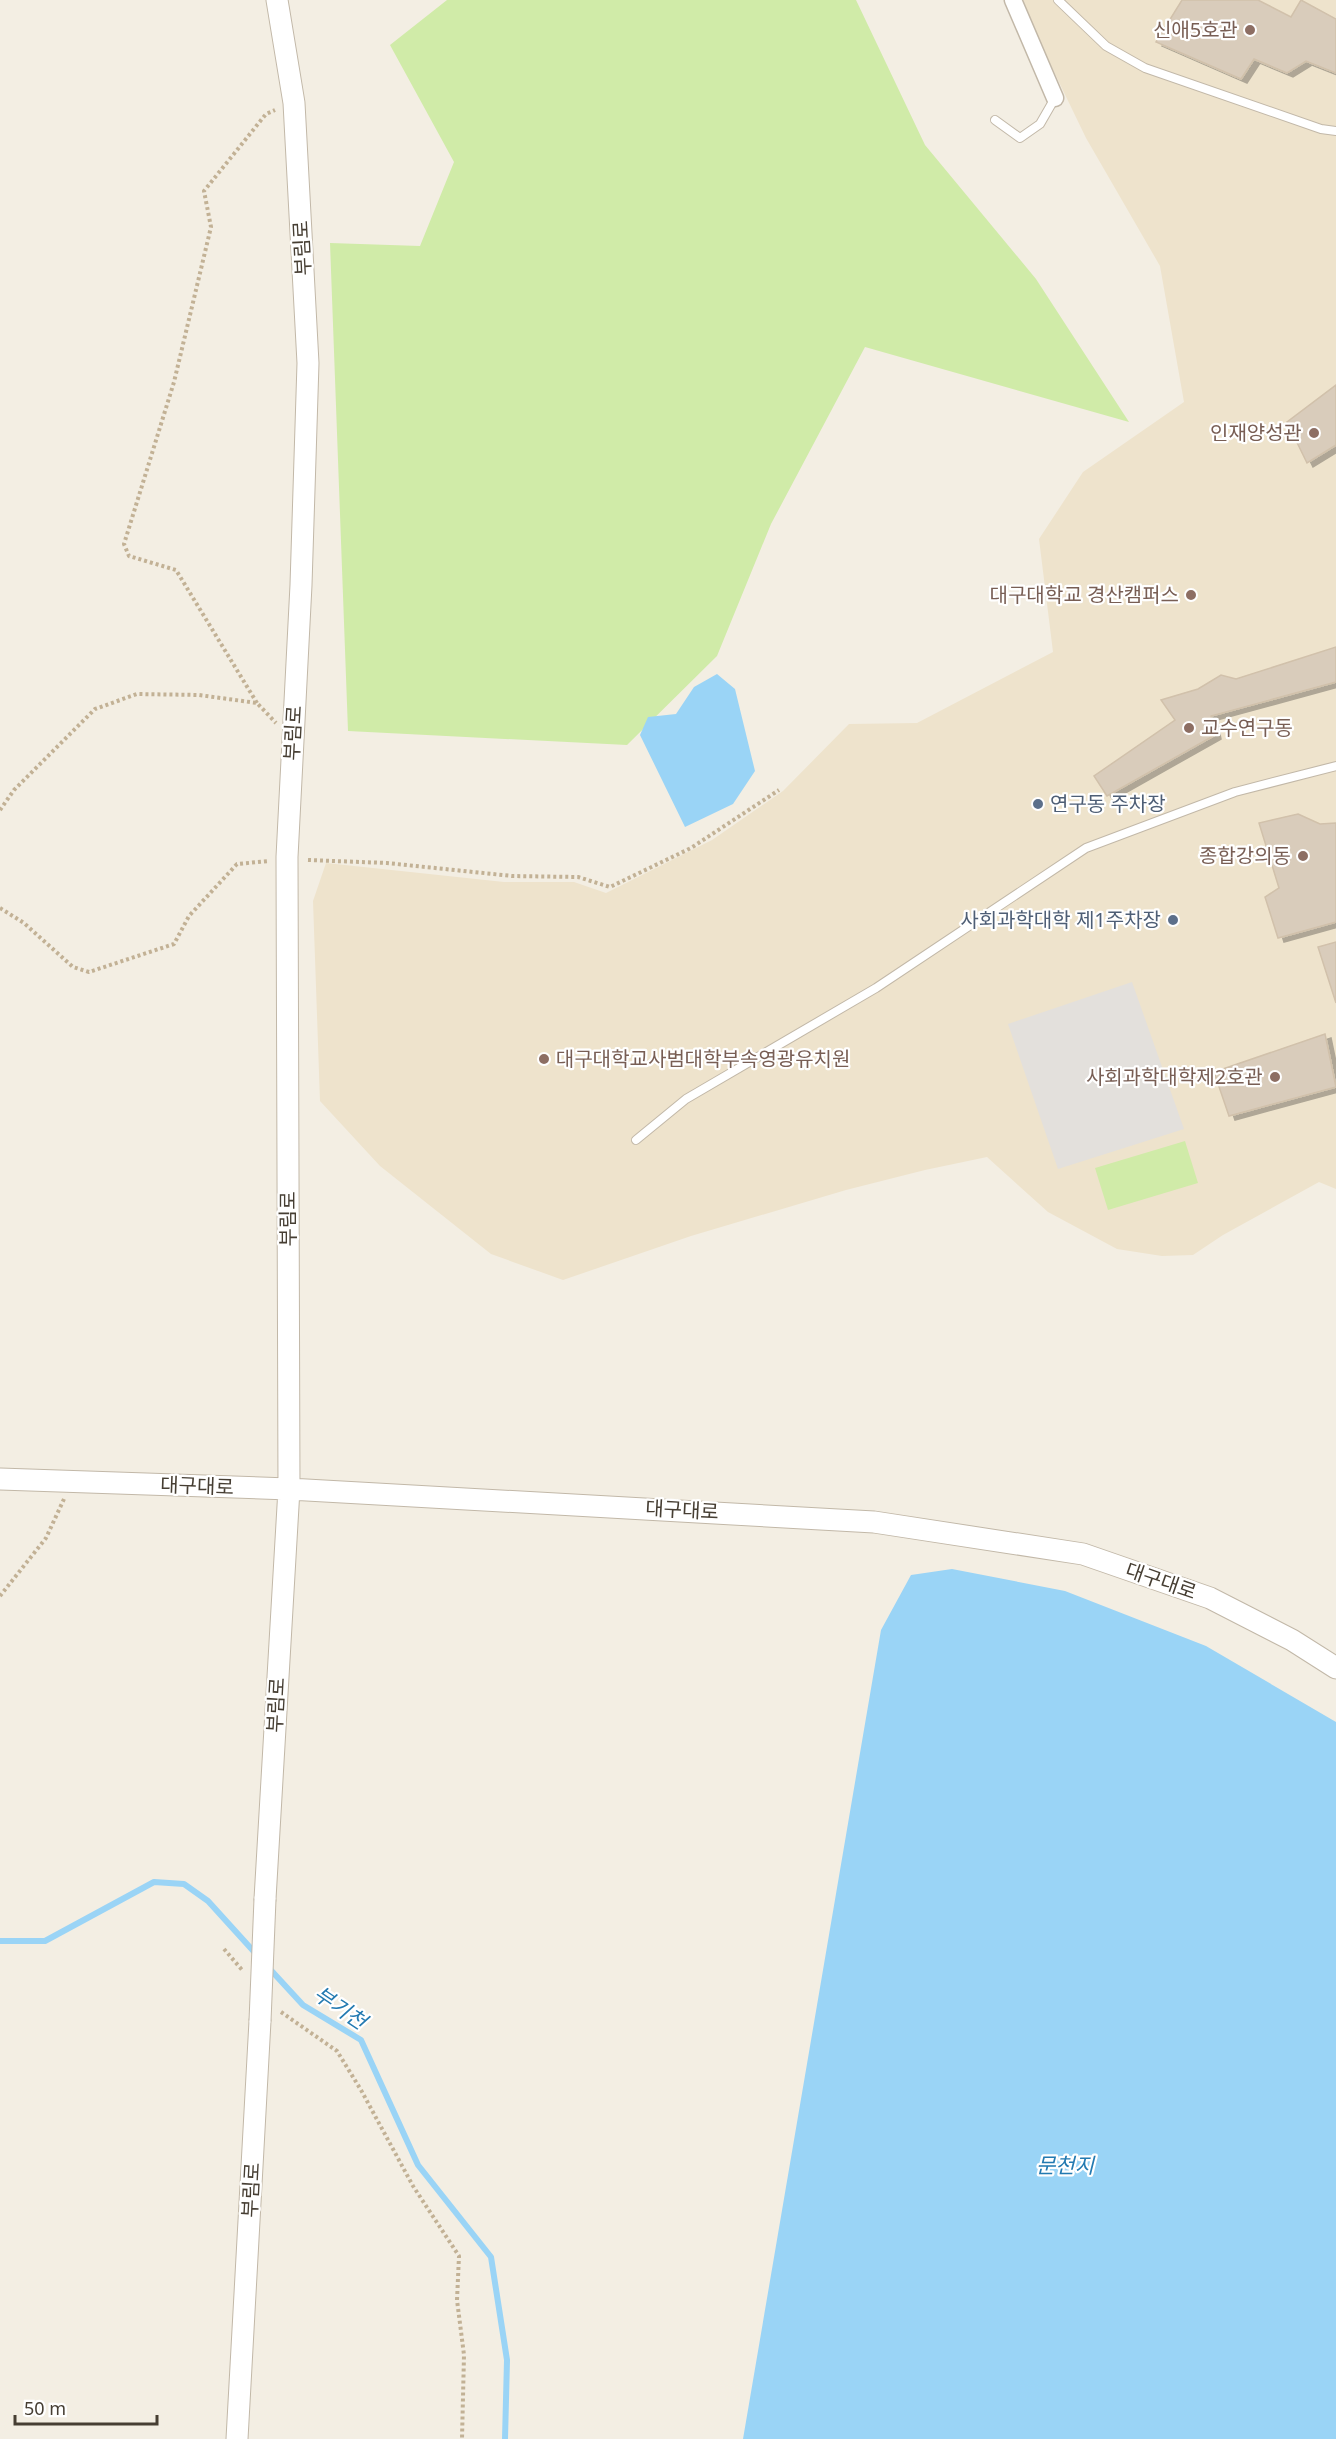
<svg xmlns="http://www.w3.org/2000/svg" width="1336" height="2439" font-family="'Noto Sans','Noto Sans KR',sans-serif">
<style>
.education{fill:#eee3cc}
.green{fill:#d0eba8}
.parking{fill:#e3e0dc}
.water{fill:#9ad4f6}
.lines{fill:none;stroke-linecap:round;stroke-linejoin:round}
.stream{stroke:#9ad4f6;stroke-width:6}
.building{fill:#d9ccbb;stroke:#d1c1ab;stroke-width:1.5;filter:url(#shadow)}
.service-casing{stroke:#c2b8a8;stroke-width:10}
.minor-casing{stroke:#c2b8a8;stroke-width:19}
.tertiary-casing{stroke:#c2b8a8;stroke-width:23}
.path{stroke:#c2b195;stroke-width:4;stroke-dasharray:3 3;stroke-linecap:butt}
.service{stroke:#fff;stroke-width:8}
.minor{stroke:#fff;stroke-width:16}
.tertiary{stroke:#fff;stroke-width:21}
.tertiary-bridge-casing{stroke:#c2b8a8;stroke-width:23;stroke-linecap:butt}
.tertiary-bridge{stroke:#fff;stroke-width:21}
.education-dot{fill:#8d6e63;stroke:#fff;stroke-width:2}
.service-dot{fill:#5c6f8a;stroke:#fff;stroke-width:2}
.labels{text-anchor:middle;stroke-width:4.5;stroke-linejoin:round;paint-order:stroke}
.education-label{font-size:20px;fill:#785e54;stroke:#fff;text-anchor:end}
.street-label{font-size:20px;fill:#463e33;stroke:#fff}
.service-label{font-size:20px;fill:#4e5e75;stroke:#fff;text-anchor:start}
.water-label{font-size:21px;font-style:italic;fill:#237ab1;stroke:#fff}
</style>
<defs>
<filter id="shadow"><feDropShadow dx="6" dy="4" stdDeviation="0" flood-color="#0004"/></filter>
</defs>
<rect width="100%" height="100%" fill="#f3eee3"/>
<path class="education" d="M1023 0H1336V1189L1319 1182 1223 1235 1193 1255 1162 1256 1117 1249 1048 1212 987 1157 925 1170 846 1190 691 1236 563 1280 491 1254 380 1166 320 1101 313 901 326 863 504 882H574L606 893 712 840 783 791 849 724 917 723 1053 652 1039 539 1083 472 1184 402 1160 266 1086 138 1043 49Z"/>
<path class="green" d="M447 0H856L925 145 1036 279 1129 422 865 347 771 524 717 656 627 745 348 731 330 243 420 246 454 162 390 45Z
M1185 1141 1198 1183 1108 1210 1095 1168Z"/>
<path class="parking" d="M1132 982 1184 1129 1058 1169 1008 1024Z"/>
<path class="water" d="M717 674 735 689 755 771 733 804 685 827 640 735 648 717 676 714 694 687Z
M952 1569 1065 1591 1206 1646 1336 1722V2439H743L881 1630 911 1575Z"/>
<g class="lines">
<path class="stream" d="M0 1941H45L154 1882 184 1884 208 1901 257 1955
M268 1967 303 2005 361 2040 418 2165 491 2257 507 2360 505 2439"/>
</g>
<path class="building" d="M1182 0H1258L1291 17 1301 0 1336 19V73L1306 61 1287 73 1254 59 1241 79 1156 42Z
M1336 385V445L1307 463 1287 422Z
M1336 647V682L1211 716 1215 735 1107 796 1094 776 1175 720 1161 700 1198 689 1221 675 1236 679Z
M1298 814 1320 824 1336 823V922L1278 938 1265 897 1279 888 1259 823Z
M1336 942V1003L1318 947Z
M1325 1034 1336 1087 1229 1116 1214 1072Z"/>
<g class="lines">
<defs>
<path id="service" d="M1058 0 1106 46 1145 68 1321 129 1336 131
M995 120 1020 138 1040 124 1055 98
M636 1140 686 1099 876 988 1086 848 1235 792 1336 766"/>
<path id="minor" d="M1013 0 1055 98"/>
<path id="tertiary" d="M0 1479 289 1489 874 1522 1083 1554 1210 1598 1292 1640 1336 1668
M265 1899 289 1489 287 857 301 585 308 363 294 103 277 0
M237 2439 260 2021"/>
</defs>
<use href="#service" class="service-casing"/>
<use href="#minor" class="minor-casing"/>
<use href="#tertiary" class="tertiary-casing"/>
<path class="path" d="M257 703 176 570 129 556 124 544 174 382 211 227 204 191 266 114 275 110
M0 810 14 790 95 709 137 694 199 695 257 703 276 723
M308 860 387 863 512 876 578 877 610 887 691 848 779 790
M0 908 24 923 73 967 89 972 174 944 189 916 237 864 269 861
M0 1596 46 1538 64 1499
M224 1949 243 1971
M281 2012 337 2051 361 2090 413 2186 459 2256 457 2300 464 2355 462 2439"/>
<use href="#service" class="service"/>
<use href="#minor" class="minor"/>
<use href="#tertiary" class="tertiary"/>
<defs>
<path id="tertiary-bridge" d="M260 2021 265 1899"/>
</defs>
<use href="#tertiary-bridge" class="tertiary-bridge-casing"/>
<use href="#tertiary-bridge" class="tertiary-bridge"/>
</g>
<g class="education-dot">
<circle cx="1250" cy="30" r="6"/>
<circle cx="1314" cy="433" r="6"/>
<circle cx="1191" cy="595" r="6"/>
<circle cx="1189" cy="728" r="6"/>
<circle cx="1303" cy="856" r="6"/>
<circle cx="544" cy="1059" r="6"/>
<circle cx="1275" cy="1077" r="6"/>
</g>
<g class="service-dot">
<circle cx="1038" cy="804" r="6"/>
<circle cx="1173" cy="920" r="6"/>
</g>
<g class="labels">
<g class="education-label">
<text x="1238" y="37">신애5호관</text>
<text x="1302" y="440">인재양성관</text>
<text x="1179" y="602">대구대학교 경산캠퍼스</text>
<text x="1201" y="735" text-anchor="start">교수연구동</text>
<text x="1291" y="863">종합강의동</text>
<text x="556" y="1066" text-anchor="start">대구대학교사범대학부속영광유치원</text>
<text x="1263" y="1084">사회과학대학제2호관</text>
</g>
<g class="street-label">
<text transform="translate(302 248) rotate(-93)" y="7">부림로</text>
<text transform="translate(293 733) rotate(-87)" y="7">부림로</text>
<text transform="translate(288 1219) rotate(-90)" y="7">부림로</text>
<text transform="translate(197 1486) rotate(2)" y="7">대구대로</text>
<text transform="translate(682 1510) rotate(3)" y="7">대구대로</text>
<text transform="translate(1161 1581) rotate(19)" y="7">대구대로</text>
<text transform="translate(276 1705) rotate(-87)" y="7">부림로</text>
<text transform="translate(251 2190) rotate(-87)" y="7">부림로</text>
</g>
<g class="service-label">
<text x="1050" y="811">연구동 주차장</text>
<text x="1161" y="927" text-anchor="end">사회과학대학 제1주차장</text>
</g>
<g class="water-label">
<text transform="translate(340 2008) rotate(34)" y="7">부기천</text>
<text x="1065" y="2173">문천지</text>
</g>
</g>
<path d="M15 2415v9h142v-9" fill="none" stroke="#463e33" stroke-width="3"/>
<text x="24" y="2415" font-size="18" fill="#463e33" stroke="#ffffff" stroke-width="4.5" paint-order="stroke">50 m</text>
</svg>
